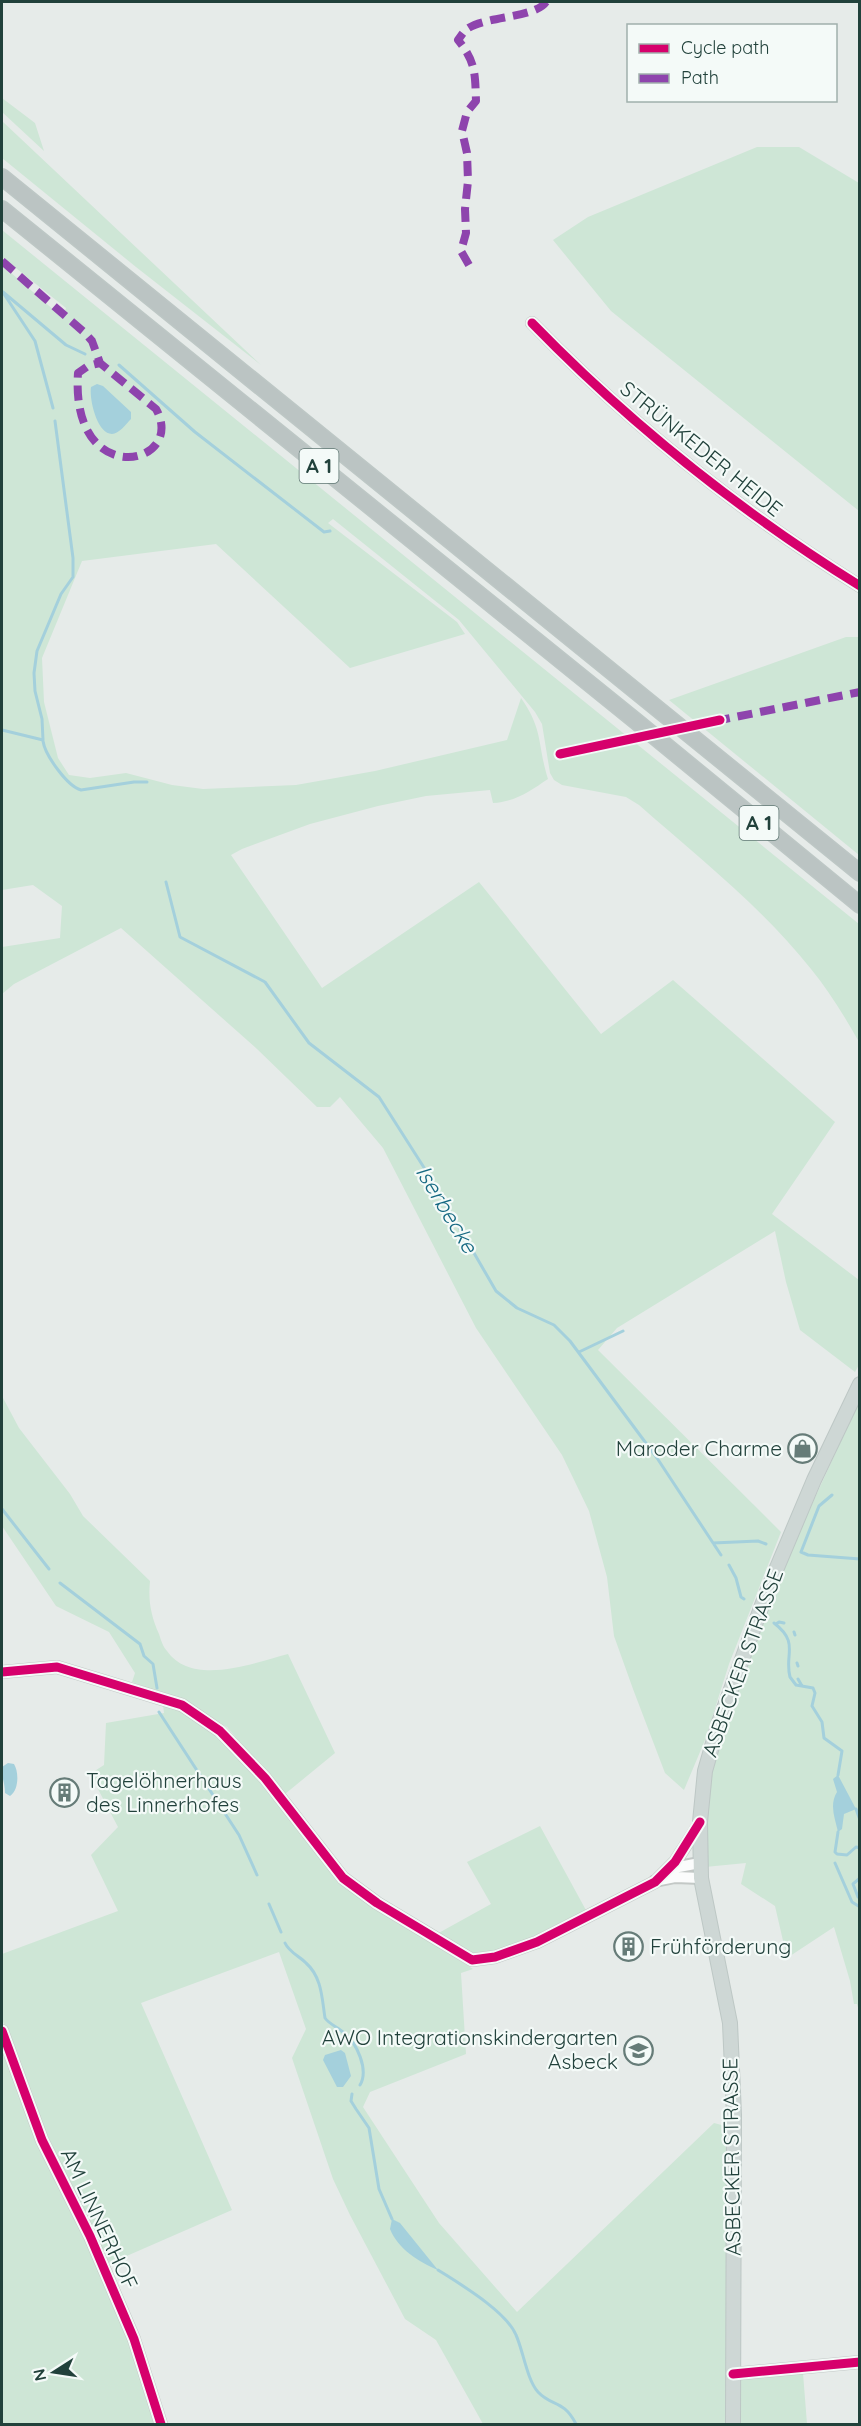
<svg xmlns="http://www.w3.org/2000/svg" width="861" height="2426" font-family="Quicksand,sans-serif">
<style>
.green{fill:#cee6d6}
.water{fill:#a4d0dc}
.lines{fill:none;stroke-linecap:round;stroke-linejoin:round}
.stream{stroke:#a4d0dc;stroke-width:3}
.minor-casing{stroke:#c3c8c6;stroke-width:14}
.major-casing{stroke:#bdc7c5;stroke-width:16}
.highway-casing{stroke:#bdc7c5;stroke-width:18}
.minor{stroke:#fbfcfc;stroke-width:10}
.major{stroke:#ced7d5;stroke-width:14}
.highway{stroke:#bbc4c3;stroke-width:15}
.quiet{stroke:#8e44ad;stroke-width:8;stroke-dasharray:15 8;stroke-linecap:butt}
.cycleway-casing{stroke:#f4faf8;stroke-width:13}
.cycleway{stroke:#d6006c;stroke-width:9}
.labels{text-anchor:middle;stroke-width:4.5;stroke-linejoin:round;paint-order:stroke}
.shield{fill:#f4faf8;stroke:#607874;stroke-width:1.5}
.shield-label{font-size:20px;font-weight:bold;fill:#21413b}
.street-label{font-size:21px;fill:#21413b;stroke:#f4faf8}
.poi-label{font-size:21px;fill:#21413b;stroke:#f4faf8;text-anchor:end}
.water-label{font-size:22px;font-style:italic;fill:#166982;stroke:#f4faf8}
</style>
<rect width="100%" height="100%" fill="#e6ebe9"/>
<path class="green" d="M2 98 35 123 44 151 2 112Z
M2 121 261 365 136 267 2 158Z
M757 147H799L859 183V511L611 311 553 240 588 217Z
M2 230 859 924V1042C845 1017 829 991 811 969 762 907 698 857 639 805L626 797 562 785 554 780 550 773 542 724 535 712 459 620 333 519 328 523 457 622 465 634 350 668 216 544 82 561 42 658 44 702 58 758 69 775 90 778 126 773 172 785 203 789 296 785 375 771 507 740 521 698C544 731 537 744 548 779 530 791 515 802 493 803L490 790 426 796 378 806 310 824 242 849 231 855 322 988 479 882 601 1034 673 980 835 1122 772 1214 859 1280 860 1363 855 1372 800 1330 786 1282 775 1231 617 1328 598 1350 781 1532 729 1664 705 1740 684 1790 665 1773 633 1689 614 1636 607 1577 589 1511 562 1455 476 1328 383 1148 340 1097 330 1107H317L257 1049 121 928 14 984 2 994V947L60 938 62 906 33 885 2 890V265L63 318 66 308 2 257Z
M846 637H859V855L669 700Z
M2 1396 19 1428 70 1494 83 1516 150 1581C148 1601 151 1616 159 1634 161 1640 163 1647 167 1651 192 1687 254 1663 288 1654L335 1753 285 1794 227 1727 189 1703 132 1682 135 1673 109 1632 56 1606 2 1526Z
M859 1402V2011L857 2004H854L850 1981 834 1927 787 1958 775 1906 741 1884 746 1863 705 1867 704 1857 713 1763 729 1711 795 1541Z
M163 1705C192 1713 213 1729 234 1750L357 1895 473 1969 461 1973 466 2054 370 2092 363 2107 439 2223 517 2312 714 2123 729 2127 740 2117 741 2375 803 2373 807 2424H483L436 2340 405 2319 350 2215 333 2179 292 2058 306 2029 279 1952 141 2003 232 2210 106 2265 45 2137 2 2019V1954L118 1911 91 1855 118 1827 90 1774 104 1765 106 1723 164 1713Z
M540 1826 587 1912C551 1921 512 1957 476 1955 463 1954 446 1941 435 1935L491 1904 467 1862Z
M2 2037 114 2295 158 2424H2Z"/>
<path class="water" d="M97 384 103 386 131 412V419C126 424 119 434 112 434 97 434 89 399 91 387Z
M8 1763 14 1764C19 1772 19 1790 10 1796L5 1793C5 1783 1 1776 2 1767Z
M838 1775 856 1809 844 1814 842 1829 838 1832C835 1818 829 1805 837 1792L833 1779Z
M341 2050 345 2053 351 2076 343 2087H337L323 2060 325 2055Z
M392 2219 400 2223 438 2270C419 2262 398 2249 390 2229Z"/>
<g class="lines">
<path class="stream" d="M2 291 35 341 53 408
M3 292 66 345 85 354
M119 365 195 432 324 532 330 531
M2 730 43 740 42 719 35 691 34 673 37 651 61 594 73 577V558L55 421
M43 741C45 755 67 786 81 790L134 782H147
M166 882 180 937 265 982 309 1043 379 1097 430 1177 496 1291 517 1308 554 1325 570 1341 657 1458 721 1555
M579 1352 623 1331
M832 1495 819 1506 801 1552 808 1555 860 1559
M2 1509 49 1569
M713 1543 758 1541 766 1544
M729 1565 736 1578 741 1597 744 1599
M60 1583 140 1644 144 1656 153 1664 157 1688
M774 1623C800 1643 784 1654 790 1677L796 1685 813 1688 815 1693 812 1706 822 1722 824 1738 842 1751 838 1775
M776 1624 779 1622 784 1623
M794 1632 795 1635
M797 1663 798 1666
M798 1679 802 1686
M159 1712 239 1835 257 1875
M856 1809 860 1820
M838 1832 835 1852 837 1854 847 1855 856 1847 860 1848
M835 1863 852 1902 860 1907
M858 1897 853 1884 860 1878
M269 1904 281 1932
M285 1943C289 1952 299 1956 306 1963 322 1977 322 1999 325 2018 330 2025 338 2027 344 2033 357 2043 369 2070 360 2085
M352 2094 351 2101 356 2109 369 2128 379 2189 392 2219
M438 2270C460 2284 506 2311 516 2335 523 2350 527 2380 538 2392 552 2407 563 2399 576 2424"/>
<defs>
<path id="minor" d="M532 323C630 424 741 512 860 586
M2 1672 57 1667 182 1705 220 1731 265 1778 343 1878 377 1903 472 1960 495 1957 537 1942 655 1882 675 1862 700 1823
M668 1869 700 1863
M655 1881 675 1877 701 1878
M2 2031 42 2140 90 2236 134 2339 161 2424
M733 2374 860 2362"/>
<path id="major" d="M733 2424 734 2115 730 2023 701 1878 700 1822 705 1771 719 1722 768 1589 814 1480 860 1384"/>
<path id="highway" d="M2 177 860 873
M2 209 637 722 860 905"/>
</defs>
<use href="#minor" class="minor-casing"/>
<use href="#major" class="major-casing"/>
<use href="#highway" class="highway-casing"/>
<use href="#minor" class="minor"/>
<use href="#major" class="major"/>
<use href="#highway" class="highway"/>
<path class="quiet" d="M2 261 85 333 92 341 100 363 156 409C188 466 70 492 78 373L88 366 100 363
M469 265 461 251 466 233 465 209 468 181 467 153 462 131 467 112 476 101C475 74 476 62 458 40 461 36 464 31 467 29 485 16 535 18 546 2
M715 721 860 692"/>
<defs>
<path id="cycleway" d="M532 323C630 424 741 512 860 586
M560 754 720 720
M2 1672 57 1667 182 1705 220 1731 265 1778 343 1878 377 1903 472 1960 495 1957 537 1942 655 1882 675 1862 700 1822
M2 2031 42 2140 90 2236 134 2339 161 2424
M733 2374 860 2362"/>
</defs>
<use href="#cycleway" class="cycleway-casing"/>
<use href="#cycleway" class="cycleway"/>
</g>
<defs>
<symbol id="shop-ring" viewBox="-11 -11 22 22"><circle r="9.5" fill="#f4faf8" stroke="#667c78" stroke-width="1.5"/><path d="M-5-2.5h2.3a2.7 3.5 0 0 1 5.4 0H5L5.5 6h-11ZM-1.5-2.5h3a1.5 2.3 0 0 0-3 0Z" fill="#667c78"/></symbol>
<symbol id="building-ring" viewBox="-11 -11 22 22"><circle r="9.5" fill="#f4faf8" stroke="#667c78" stroke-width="1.5"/><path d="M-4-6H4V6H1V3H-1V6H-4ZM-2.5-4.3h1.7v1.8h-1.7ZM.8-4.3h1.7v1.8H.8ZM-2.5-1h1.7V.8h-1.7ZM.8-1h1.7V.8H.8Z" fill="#667c78"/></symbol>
<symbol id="school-ring" viewBox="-11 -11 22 22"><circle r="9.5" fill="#f4faf8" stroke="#667c78" stroke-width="1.5"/><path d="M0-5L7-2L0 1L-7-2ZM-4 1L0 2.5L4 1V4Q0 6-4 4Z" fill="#667c78"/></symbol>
</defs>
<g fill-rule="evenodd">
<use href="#shop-ring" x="786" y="1432" width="33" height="33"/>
<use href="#building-ring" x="48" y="1776" width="33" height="33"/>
<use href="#building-ring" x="612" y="1930" width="33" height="33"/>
<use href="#school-ring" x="622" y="2034" width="33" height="33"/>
</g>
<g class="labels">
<g class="shield">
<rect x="299.5" y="449" width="39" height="34" rx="4.5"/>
<rect x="739.5" y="806" width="39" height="34" rx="4.5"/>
</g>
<g class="shield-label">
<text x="319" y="473">A 1</text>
<text x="759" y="830">A 1</text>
</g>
<g class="street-label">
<text transform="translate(701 449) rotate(39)" y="7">STRÜNKEDER HEIDE</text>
<text transform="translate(743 1663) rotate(-70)" y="7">ASBECKER STRASSE</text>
<text transform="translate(732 2157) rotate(-91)" y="7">ASBECKER STRASSE</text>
<text transform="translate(99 2219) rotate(65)" y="7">AM LINNERHOF</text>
</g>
<g class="poi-label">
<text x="782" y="1456">Maroder Charme</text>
<text x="86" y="1788" text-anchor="start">Tagelöhnerhaus<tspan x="86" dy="24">des Linnerhofes</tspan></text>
<text x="650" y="1954" text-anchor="start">Frühförderung</text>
<text x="618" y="2045">AWO Integrationskindergarten<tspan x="618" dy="24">Asbeck</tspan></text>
</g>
<g class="water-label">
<text transform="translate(447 1209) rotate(59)" y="8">Iserbecke</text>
</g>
</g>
<rect width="861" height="2426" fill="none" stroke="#21413b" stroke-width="6"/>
<rect x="627" y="24" width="210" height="78" fill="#f4faf8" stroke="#a0b0ac" stroke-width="1.5"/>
<rect x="639" y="44" width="30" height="9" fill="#d6006c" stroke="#a0b0ac" stroke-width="1.5"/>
<text x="681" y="54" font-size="18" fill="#21413b">Cycle path</text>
<rect x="639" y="74" width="30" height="9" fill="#8e44ad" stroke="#a0b0ac" stroke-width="1.5"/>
<text x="681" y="84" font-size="18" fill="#21413b">Path</text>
<g transform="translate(54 2372) rotate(258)" stroke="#f4faf8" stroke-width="4.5" paint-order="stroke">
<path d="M0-4.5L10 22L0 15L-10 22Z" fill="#21413b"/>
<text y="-9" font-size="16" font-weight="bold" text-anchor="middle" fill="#21413b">N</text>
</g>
</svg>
